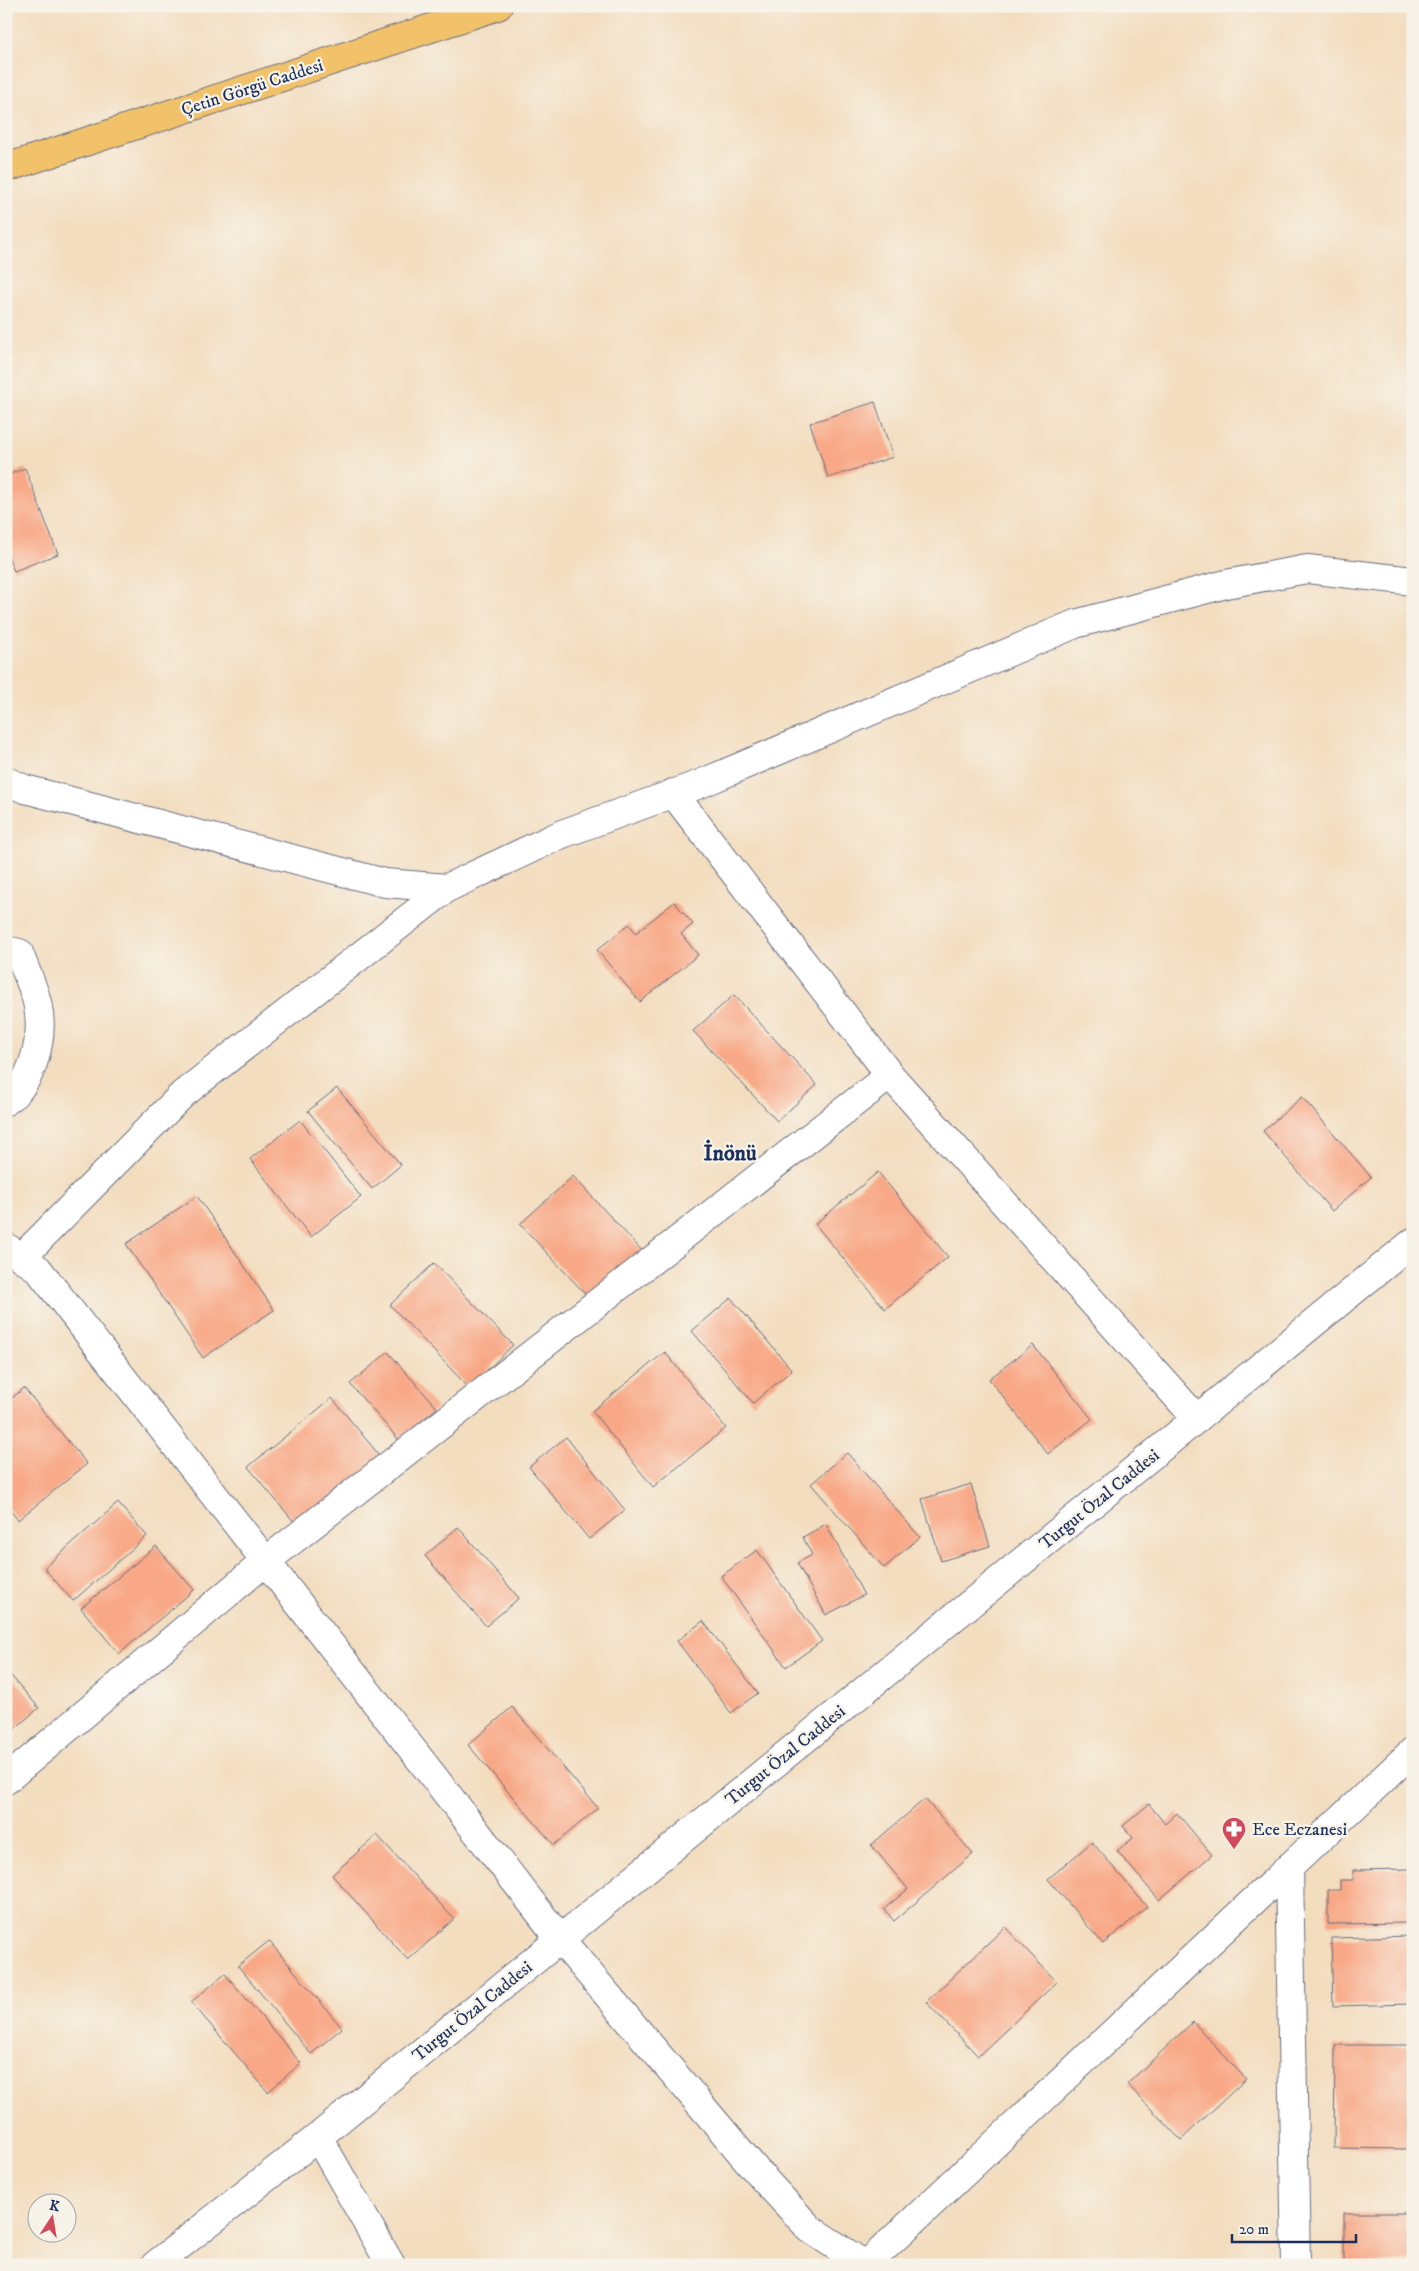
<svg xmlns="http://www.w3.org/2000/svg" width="1419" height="2271" font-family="'IM FELL DW Pica',serif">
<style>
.building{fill:#f8a886}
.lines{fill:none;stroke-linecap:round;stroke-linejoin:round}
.minor-casing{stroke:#676c80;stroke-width:30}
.major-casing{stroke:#676c80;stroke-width:30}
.minor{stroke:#fff;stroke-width:28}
.major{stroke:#f2c26a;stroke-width:28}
.labels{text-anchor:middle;stroke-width:4.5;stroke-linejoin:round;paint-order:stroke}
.street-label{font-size:18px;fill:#1b2f5e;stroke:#f7f3e8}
.poi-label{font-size:18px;fill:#1b2f5e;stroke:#f7f3e8;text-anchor:start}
.district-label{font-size:22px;font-weight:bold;fill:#1b2f5e;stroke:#f7f3e8}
</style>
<rect width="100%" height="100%" fill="#f7f3e8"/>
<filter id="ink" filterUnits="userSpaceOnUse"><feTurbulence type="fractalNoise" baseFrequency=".02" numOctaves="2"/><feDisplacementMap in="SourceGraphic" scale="10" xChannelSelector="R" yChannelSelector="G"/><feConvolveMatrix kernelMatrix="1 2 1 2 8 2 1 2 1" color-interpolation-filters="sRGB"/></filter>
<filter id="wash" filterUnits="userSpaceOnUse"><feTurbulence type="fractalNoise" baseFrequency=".0096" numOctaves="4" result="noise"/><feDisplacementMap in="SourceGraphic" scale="20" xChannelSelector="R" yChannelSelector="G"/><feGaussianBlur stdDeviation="1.12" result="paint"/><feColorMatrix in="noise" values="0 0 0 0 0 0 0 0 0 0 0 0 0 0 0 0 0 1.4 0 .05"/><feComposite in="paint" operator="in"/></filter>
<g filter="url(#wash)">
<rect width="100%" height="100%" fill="#f3ddbf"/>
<g id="blocks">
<path class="building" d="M875 402 893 457 828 478 810 423Z
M25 468 58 554 14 571 6 551V476Z
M674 902 693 924 681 934 698 955 640 1002 597 950 629 924 636 933Z
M734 995 817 1085 777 1121 693 1031Z
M337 1088 401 1165 372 1189 308 1111Z
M1302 1097 1371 1177 1332 1211 1263 1131Z
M300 1120 361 1197 311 1237 250 1159Z
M878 1172 948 1257 885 1309 815 1224Z
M573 1176 644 1253 592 1301 520 1224Z
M197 1196 274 1310 203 1358 126 1244Z
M434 1263 513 1345 469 1388 390 1305Z
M731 1298 792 1370 753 1403 692 1331Z
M1033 1345 1092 1419 1048 1454 989 1379Z
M388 1352 437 1408 399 1440 350 1384Z
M665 1352 726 1428 653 1487 592 1411Z
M24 1388 87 1464 18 1520 6 1505V1403Z
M332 1398 384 1461 300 1529 248 1467Z
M566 1437 625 1510 589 1539 529 1467Z
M847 1453 920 1537 884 1568 811 1484Z
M971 1484 990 1546 941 1561 922 1499Z
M118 1503 147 1536 73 1601 44 1568Z
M826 1524 864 1595 826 1615 797 1563 812 1555 803 1537Z
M458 1527 519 1598 486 1626 425 1556Z
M156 1546 194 1590 119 1654 81 1608Z
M757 1550 822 1641 786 1667 721 1576Z
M703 1621 758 1693 731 1713 677 1641Z
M6 1670 39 1708 6 1736Z
M512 1707 598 1808 554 1845 468 1745Z
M925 1799 973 1854 894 1921 884 1909 908 1889 871 1845Z
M1149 1804 1165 1824 1177 1813 1212 1855 1159 1900 1117 1851 1133 1838 1123 1826Z
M377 1835 454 1919 408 1960 332 1875Z
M1092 1842 1147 1907 1103 1944 1048 1879Z
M1413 1869V1923L1328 1924V1890H1340V1880H1353V1870Z
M1005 1927 1057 1982 978 2056 926 2002Z
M1413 1936V2004L1333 2006 1331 1938Z
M269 1941 342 2028 311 2054 238 1966Z
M225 1974 301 2063 268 2092 191 2002Z
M1193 2022 1246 2079 1181 2140 1127 2084Z
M1335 2045H1410L1408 2149 1334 2148Z
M1344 2213H1413V2262L1344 2263Z"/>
</g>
</g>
<g filter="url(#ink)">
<use href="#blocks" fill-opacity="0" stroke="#676c80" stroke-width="1"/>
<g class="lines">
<defs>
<path id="minor" d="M6 781 25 789 385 883 447 888
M673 793 890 1075
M6 950 19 953C25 970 35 989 38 1007 44 1038 33 1083 6 1101
M6 1247 38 1269 560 1939 760 2175 810 2229 865 2265
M22 1257 183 1094 447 888 562 834 700 784 1075 624 1226 584 1307 569 1413 581
M6 1780 266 1561 890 1075 1197 1419
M1289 1867 1296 2265
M318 2137 391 2265
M155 2265 318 2137 1413 1242
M866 2265 1413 1751"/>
<path id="major" d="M6 168 498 6"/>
</defs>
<use href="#minor" class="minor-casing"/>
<use href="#major" class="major-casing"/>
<use href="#minor" class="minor"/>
<use href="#major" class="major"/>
</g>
</g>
<defs>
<symbol id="pharmacy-pin" viewBox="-11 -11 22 30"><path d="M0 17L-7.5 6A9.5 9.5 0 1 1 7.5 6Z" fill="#d1495b" stroke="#f7f3e8"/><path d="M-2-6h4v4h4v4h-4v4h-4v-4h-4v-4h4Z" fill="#fff"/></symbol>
</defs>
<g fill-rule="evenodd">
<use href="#pharmacy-pin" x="1220" y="1815" width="28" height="38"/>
</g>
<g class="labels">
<g class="street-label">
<text transform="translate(252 87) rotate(-18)" y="6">Çetin Görgü Caddesi</text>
<text transform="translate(1099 1499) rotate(-39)" y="6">Turgut Özal Caddesi</text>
<text transform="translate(785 1755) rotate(-39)" y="6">Turgut Özal Caddesi</text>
<text transform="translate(472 2011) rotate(-39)" y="6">Turgut Özal Caddesi</text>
</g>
<g class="poi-label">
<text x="1252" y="1835">Ece Eczanesi</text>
</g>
<g class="district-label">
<text x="730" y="1160">İnönü</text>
</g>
</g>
<rect width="1419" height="2271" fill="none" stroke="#f7f3e8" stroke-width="25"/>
<g transform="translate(52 2218) rotate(12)"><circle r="24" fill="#f7f3e8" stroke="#9fa5b1"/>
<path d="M0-4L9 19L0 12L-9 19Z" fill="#d1495b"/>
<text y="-8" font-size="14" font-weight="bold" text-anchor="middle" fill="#1b2f5e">K</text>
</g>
<path d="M1232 2234v8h124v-8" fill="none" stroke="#1b2f5e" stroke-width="2.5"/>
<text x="1239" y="2234" font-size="15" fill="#1b2f5e" stroke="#f7f3e8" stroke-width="4" paint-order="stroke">20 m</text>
</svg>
